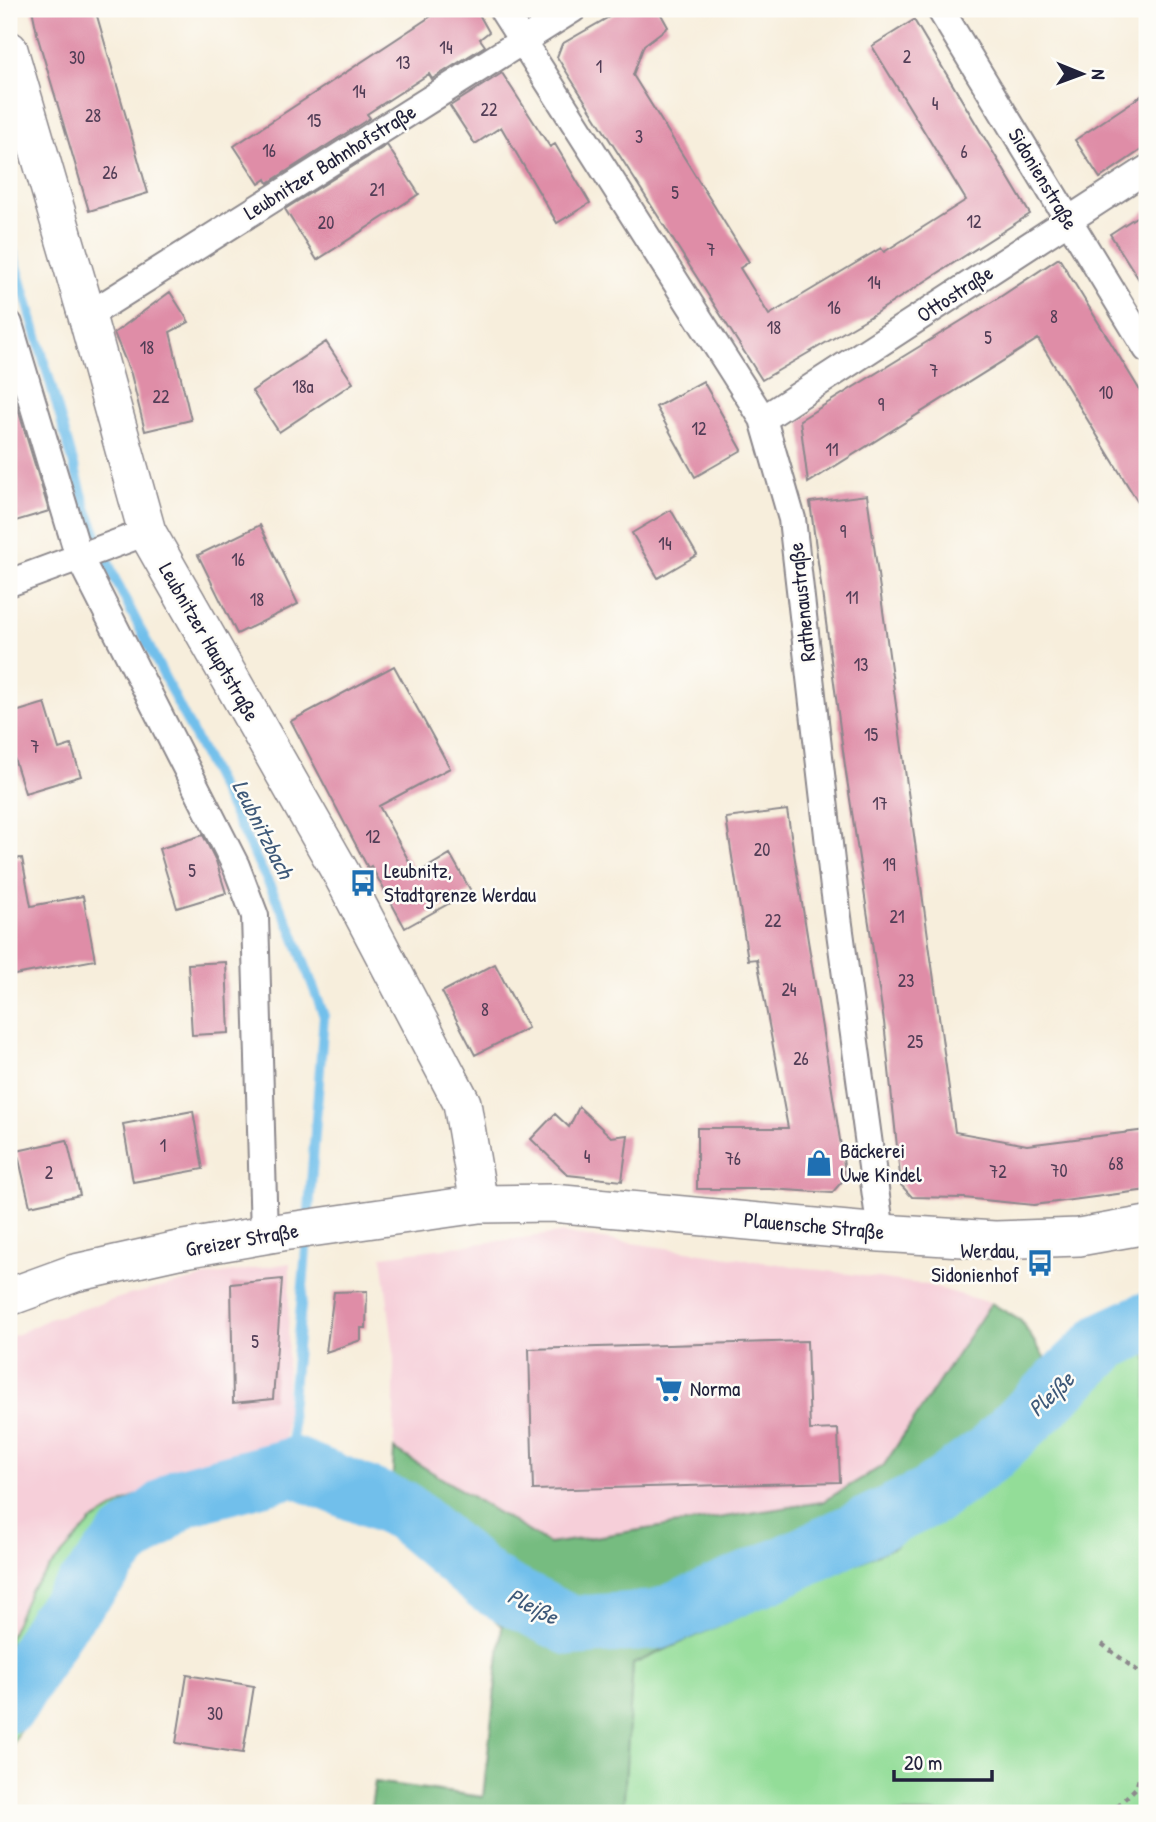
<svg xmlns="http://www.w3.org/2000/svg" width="1156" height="1822" font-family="'Patrick Hand',sans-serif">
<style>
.built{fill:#f6cfd9}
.green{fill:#93dd98;stroke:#5a806a;stroke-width:2}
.forest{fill:#76bc80;stroke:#4c6f5e;stroke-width:2}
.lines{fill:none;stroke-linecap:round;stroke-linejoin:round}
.stream{stroke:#71bfeb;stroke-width:10}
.river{stroke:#71bfeb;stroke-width:60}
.building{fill:#df8da7}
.street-casing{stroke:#8c888c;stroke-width:30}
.secondary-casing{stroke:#8c888c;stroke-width:40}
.path{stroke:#8c888c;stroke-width:4.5;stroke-dasharray:5 5;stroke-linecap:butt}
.street{stroke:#fff;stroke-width:26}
.secondary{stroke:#fff;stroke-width:37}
.labels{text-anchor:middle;stroke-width:5;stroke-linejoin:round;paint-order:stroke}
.number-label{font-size:18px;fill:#513d56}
.street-label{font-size:21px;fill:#22223b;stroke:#fdfcf7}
.poi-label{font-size:21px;fill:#22223b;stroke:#fdfcf7;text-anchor:start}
.water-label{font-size:23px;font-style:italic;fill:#3e5979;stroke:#fdfcf7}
</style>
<rect width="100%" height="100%" fill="#fdfcf7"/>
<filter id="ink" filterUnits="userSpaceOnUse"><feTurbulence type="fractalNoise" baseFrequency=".0143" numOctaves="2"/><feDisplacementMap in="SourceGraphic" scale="14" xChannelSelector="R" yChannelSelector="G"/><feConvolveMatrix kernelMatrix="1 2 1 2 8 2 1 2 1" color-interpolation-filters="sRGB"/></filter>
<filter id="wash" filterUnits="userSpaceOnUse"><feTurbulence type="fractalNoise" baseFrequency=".00686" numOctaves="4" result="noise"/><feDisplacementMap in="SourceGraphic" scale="28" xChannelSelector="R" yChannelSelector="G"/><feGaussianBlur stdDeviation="1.57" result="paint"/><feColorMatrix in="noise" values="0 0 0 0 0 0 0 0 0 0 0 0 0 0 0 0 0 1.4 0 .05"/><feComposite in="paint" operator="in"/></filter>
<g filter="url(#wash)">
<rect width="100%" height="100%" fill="#f7eedc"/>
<path class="built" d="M560 1233 927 1285 991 1303 884 1465 822 1502 549 1544 394 1449V1352L382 1256Z
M290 1263 285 1447 236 1456 172 1475 30 1590 9 1638V1338L49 1319 129 1295 209 1276Z"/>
<path class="green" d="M1147 1322V1813H622L633 1664 896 1546 1106 1341Z
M285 1447 406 1501 514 1586 502 1627 423 1545 364 1510 281 1489 204 1509 153 1537 91 1607 28 1713 9 1752V1638L30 1590 91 1522 172 1475 236 1456Z"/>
<path class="forest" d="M991 1303 1021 1321 1062 1385 896 1546 633 1664 623 1813H370L375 1782 483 1797 502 1627 514 1586 406 1501 392 1493 394 1449 549 1544 822 1502 884 1465Z"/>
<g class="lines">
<path class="stream" d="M9 238 87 511 115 579 292 930 324 1016 304 1275 291 1408 294 1467"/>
<path class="river" d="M9 1703 56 1624 124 1542 182 1497 294 1467 403 1511 489 1584 571 1626 657 1620 780 1568 931 1496 989 1454 1106 1341 1147 1322"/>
</g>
<g id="blocks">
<path class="building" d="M32 9H95L148 193 89 211 38 38Z
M442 9H476L489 32 480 39 485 46 432 79 429 74 367 114 370 118 268 183 266 179 259 184 234 146Z
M623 9H658L668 27 644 45 633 75 749 262 740 268 769 315 881 248 884 252 966 200 872 46 914 20 1030 214 868 318 762 380 557 57 562 44Z
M502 73 550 147 555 144 590 203 557 223 501 127 475 144 450 106Z
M1147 92V146L1100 178 1075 140Z
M387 145 419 194 317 260 285 209Z
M1147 210V292L1110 234Z
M1059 258 1147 402V517L1038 339 808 483 800 420 1000 297Z
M170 292 189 322 170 332 191 420 145 431 131 374 114 333Z
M326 342 353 383 279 432 252 391Z
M703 381 742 450 695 477 656 407Z
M9 386H11L49 511 9 523Z
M867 495 955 1132 1027 1145 1147 1130V1190L1034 1205 964 1198 912 1197 901 1185 884 1022 846 773 810 502Z
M671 510 697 555 658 578 632 533Z
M260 525 298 604 237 634 198 555Z
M394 666 450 768 379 806 416 874 450 854 471 891 405 928 371 866 368 868 291 721Z
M45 703 59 749 71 745 81 776 25 793 9 742V714Z
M787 810 846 1177 832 1193 770 1189H697V1128H788L757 959 748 960 726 818Z
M203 835 216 861 226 893 177 908 159 849Z
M22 858 31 906 83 896 95 960 9 976V859Z
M226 962 229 1033 192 1035 188 964Z
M495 964 528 1028 475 1055 442 992Z
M579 1107 611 1137 628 1135 622 1181 568 1175 531 1139 555 1114 569 1127Z
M193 1111 203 1169 133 1182 123 1124Z
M67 1140 80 1195 30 1206 17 1151Z
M282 1279 273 1399 233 1403 231 1284Z
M367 1291 366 1328H361V1340L326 1352 334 1292Z
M807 1341 810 1430 838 1429 840 1482 533 1490 529 1349Z
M187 1675 254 1686 243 1753 176 1743Z"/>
</g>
</g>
<g filter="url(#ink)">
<use href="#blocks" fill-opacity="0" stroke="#8c888c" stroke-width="2"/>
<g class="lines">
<defs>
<path id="street" d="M502 9 763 419 792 519 834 888 881 1233
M940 9 1147 349
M87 316 573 9
M9 324 79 557 236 866 255 916 264 1235
M763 419 1147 169
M9 583 147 532"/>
<path id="secondary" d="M9 50 87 316 147 532 342 875 462 1103 479 1204
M9 1297 75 1273 178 1250 282 1232 479 1204 552 1203 881 1233 995 1240 1079 1237 1147 1225"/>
</defs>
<use href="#street" class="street-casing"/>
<use href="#secondary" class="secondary-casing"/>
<path class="path" d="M1102 1644 1147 1678
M1110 1813 1136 1788 1147 1755"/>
<use href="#street" class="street"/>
<use href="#secondary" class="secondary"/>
</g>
</g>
<defs>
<symbol id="bus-bare" viewBox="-9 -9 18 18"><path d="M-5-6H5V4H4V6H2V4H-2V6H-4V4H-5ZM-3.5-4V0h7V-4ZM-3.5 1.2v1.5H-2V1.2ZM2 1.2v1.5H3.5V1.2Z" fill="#1f6fb2" stroke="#fdfcf7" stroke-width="2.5" paint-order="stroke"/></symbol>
<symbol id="shop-bare" viewBox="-9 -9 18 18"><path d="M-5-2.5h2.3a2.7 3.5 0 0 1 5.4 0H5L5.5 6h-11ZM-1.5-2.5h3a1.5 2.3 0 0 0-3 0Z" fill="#1f6fb2" stroke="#fdfcf7" stroke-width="2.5" paint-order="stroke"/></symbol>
<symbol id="supermarket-bare" viewBox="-9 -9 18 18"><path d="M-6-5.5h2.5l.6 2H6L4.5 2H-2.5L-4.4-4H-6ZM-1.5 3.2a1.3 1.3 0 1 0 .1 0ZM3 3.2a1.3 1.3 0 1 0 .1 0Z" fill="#1f6fb2" stroke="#fdfcf7" stroke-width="2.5" paint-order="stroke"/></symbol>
</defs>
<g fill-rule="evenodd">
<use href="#bus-bare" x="344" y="864" width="38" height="38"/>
<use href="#shop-bare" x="800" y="1144" width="38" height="38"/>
<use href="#bus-bare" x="1021" y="1244" width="38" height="38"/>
<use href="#supermarket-bare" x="650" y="1370" width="38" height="38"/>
</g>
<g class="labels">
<g class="number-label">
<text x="446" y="54">14</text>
<text x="907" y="63">2</text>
<text x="77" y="64">30</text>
<text x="403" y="69">13</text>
<text x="599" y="73">1</text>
<text x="359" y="98">14</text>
<text x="935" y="110">4</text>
<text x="489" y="116">22</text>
<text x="93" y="122">28</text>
<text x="314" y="127">15</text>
<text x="639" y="143">3</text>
<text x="269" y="157">16</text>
<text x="964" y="158">6</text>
<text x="110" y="179">26</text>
<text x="377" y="196">21</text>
<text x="675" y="199">5</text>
<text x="974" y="228">12</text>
<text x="326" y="229">20</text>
<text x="711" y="256">7</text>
<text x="874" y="289">14</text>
<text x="834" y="314">16</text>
<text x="1054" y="323">8</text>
<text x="774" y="334">18</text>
<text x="988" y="344">5</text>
<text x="147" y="354">18</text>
<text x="934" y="377">7</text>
<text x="303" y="393">18a</text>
<text x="1106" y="399">10</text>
<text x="161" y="403">22</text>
<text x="881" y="411">9</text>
<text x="699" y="435">12</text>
<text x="832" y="456">11</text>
<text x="843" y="538">9</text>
<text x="665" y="550">14</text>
<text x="238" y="566">16</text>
<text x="852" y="604">11</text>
<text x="257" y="606">18</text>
<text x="861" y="671">13</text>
<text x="871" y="741">15</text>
<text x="35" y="753">7</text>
<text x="880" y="810">17</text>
<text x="373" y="843">12</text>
<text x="762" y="856">20</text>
<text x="889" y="871">19</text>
<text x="192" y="877">5</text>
<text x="897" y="923">21</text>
<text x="773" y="927">22</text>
<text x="906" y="987">23</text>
<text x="789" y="996">24</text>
<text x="485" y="1016">8</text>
<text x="915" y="1048">25</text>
<text x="801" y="1065">26</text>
<text x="163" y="1152">1</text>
<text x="587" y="1163">4</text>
<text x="733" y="1165">76</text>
<text x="1116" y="1170">68</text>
<text x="1059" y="1177">70</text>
<text x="998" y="1178">72</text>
<text x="49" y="1179">2</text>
<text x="255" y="1348">5</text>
<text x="215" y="1720">30</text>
</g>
<g class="street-label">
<text transform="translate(330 162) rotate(-32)" y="7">Leubnitzer Bahnhofstraße</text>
<text transform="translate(1043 179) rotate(59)" y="7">Sidonienstraße</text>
<text transform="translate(955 294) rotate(-33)" y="7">Ottostraße</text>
<text transform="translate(802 602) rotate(-96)" y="7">Rathenaustraße</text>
<text transform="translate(209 642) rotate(60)" y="7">Leubnitzer Hauptstraße</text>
<text transform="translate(814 1226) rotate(5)" y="7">Plauensche Straße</text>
<text transform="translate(242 1240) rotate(-10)" y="7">Greizer Straße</text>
</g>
<g class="poi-label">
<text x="384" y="878">Leubnitz,<tspan x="384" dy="24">Stadtgrenze Werdau</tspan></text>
<text x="840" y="1158">Bäckerei<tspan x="840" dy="24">Uwe Kindel</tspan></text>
<text x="1019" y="1258" text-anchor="end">Werdau,<tspan x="1019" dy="24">Sidonienhof</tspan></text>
<text x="690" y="1396">Norma</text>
</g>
<g class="water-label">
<text transform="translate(263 829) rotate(63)" y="8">Leubnitzbach</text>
<text transform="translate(1051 1394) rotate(-44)" y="8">Pleiße</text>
<text transform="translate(533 1606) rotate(27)" y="8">Pleiße</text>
</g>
</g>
<rect width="1156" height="1822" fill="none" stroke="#fdfcf7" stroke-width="35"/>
<g transform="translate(1082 74) rotate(91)" stroke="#fdfcf7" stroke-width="5" paint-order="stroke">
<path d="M0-5L12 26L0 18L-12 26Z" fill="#22223b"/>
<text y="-10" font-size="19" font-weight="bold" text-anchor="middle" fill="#22223b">N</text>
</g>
<path d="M894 1770v10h98v-10" fill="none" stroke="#22223b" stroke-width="3.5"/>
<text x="904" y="1770" font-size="21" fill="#22223b" stroke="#fdfcf7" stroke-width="5" paint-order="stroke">20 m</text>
</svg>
